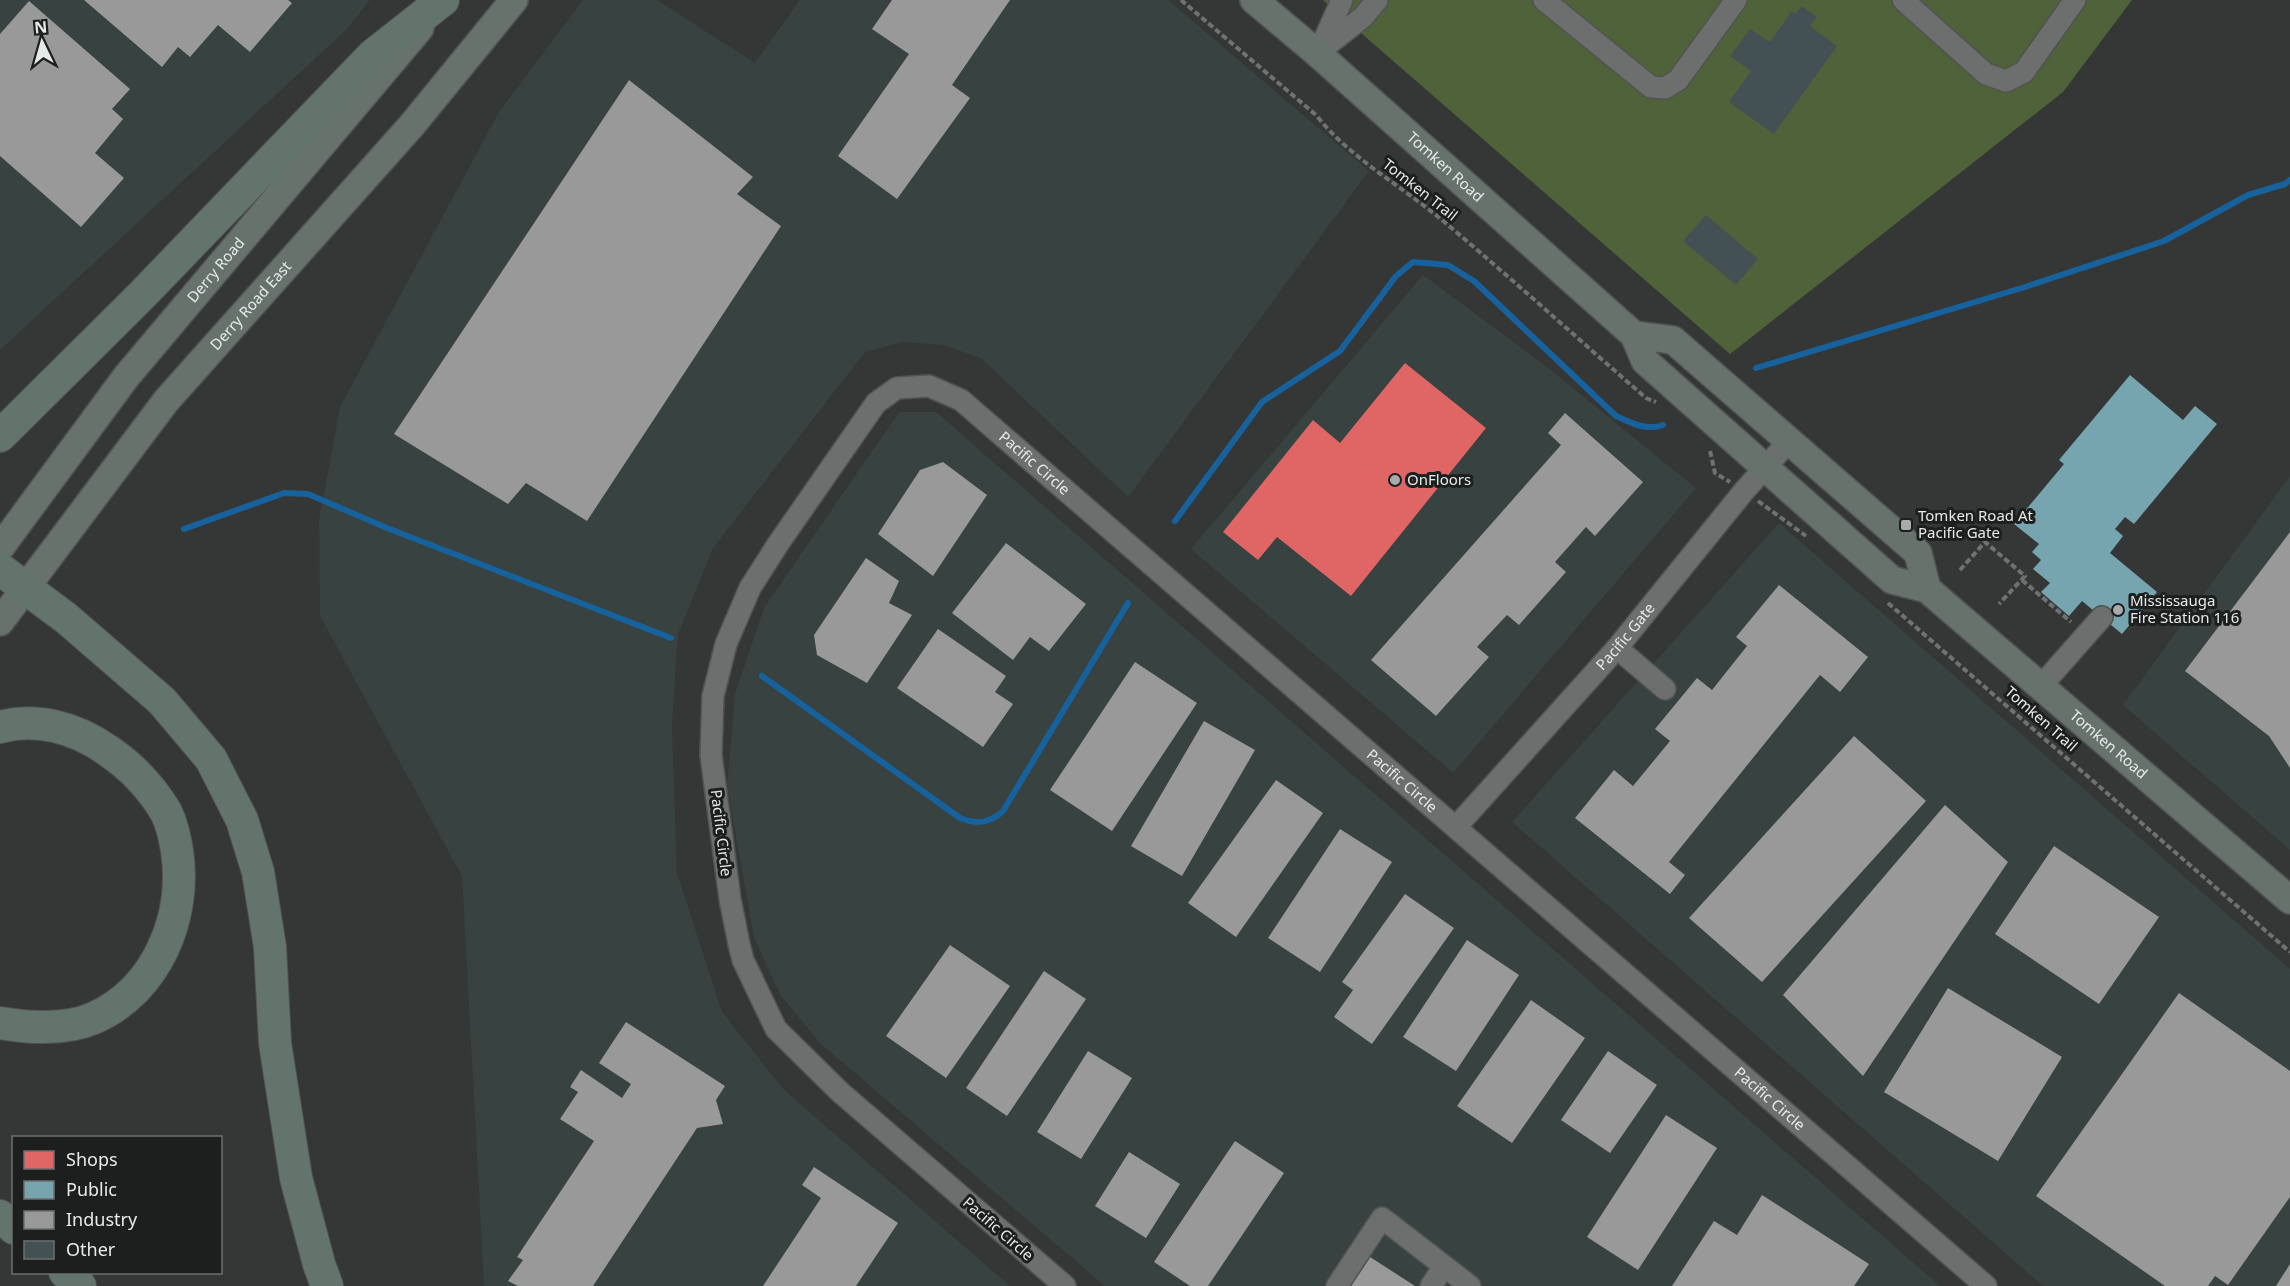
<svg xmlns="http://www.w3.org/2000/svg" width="2290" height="1286" font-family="'Noto Sans',sans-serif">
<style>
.built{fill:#374241}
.green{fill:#506239}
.shops{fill:#e06666}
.public{fill:#76a5af}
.industry{fill:#999}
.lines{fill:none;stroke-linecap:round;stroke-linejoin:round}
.stream{stroke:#17629c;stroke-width:6}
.building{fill:#435155}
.minor-casing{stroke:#515353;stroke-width:24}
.major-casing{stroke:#515353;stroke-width:30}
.highway-casing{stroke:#515353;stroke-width:34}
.path{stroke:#707272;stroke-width:4;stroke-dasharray:6 3;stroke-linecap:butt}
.minor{stroke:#6d6e6e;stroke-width:21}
.major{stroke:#67726d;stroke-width:27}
.highway{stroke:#63746d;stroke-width:32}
.poi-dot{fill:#a8abaa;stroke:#1d1f1f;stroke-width:2}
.labels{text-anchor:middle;stroke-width:6;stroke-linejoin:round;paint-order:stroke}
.street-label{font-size:15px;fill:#e6eae9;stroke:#1d1f1f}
.poi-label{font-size:15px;fill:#e6eae9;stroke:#1d1f1f;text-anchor:start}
</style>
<rect width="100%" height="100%" fill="#343736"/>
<path class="built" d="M0 0H370L346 30 0 350Z
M583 0H657L755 63 800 0H1168L1369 171 1128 497 981 358 943 345 903 342 865 352 713 548 678 634 672 727 677 873 722 1012 784 1090 1010 1286H484L462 876 320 616 319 520 340 407 499 112Z
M1423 275 1542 363 1696 488 1453 773 1191 549Z
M899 412H936L1940 1286H1105L822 1045 781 996 754 938 727 785 735 694 764 608Z
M2290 476V850L2123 705Z
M1779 523 2290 969V1286H2043L1512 822Z"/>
<path class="green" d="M1323 0H2132L2063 92 1730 354Z"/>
<path class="shops" d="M1405 363 1486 428 1351 596 1277 537 1258 560 1223 532 1313 420 1340 443Z"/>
<path class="public" d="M2130 375 2183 420 2195 406 2217 424 2134 524 2125 517 2115 529 2123 536 2110 553 2157 592 2122 634 2082 601 2069 616 2041 592 2050 583 2033 569 2041 560 2032 552 2039 544 2014 524 2064 464 2059 460Z"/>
<path class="industry" d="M84 0H288L292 3 250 52 218 25 190 57 178 47 162 67Z
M892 0H1010L952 85 970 98 897 199 838 156 909 54 872 29Z
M29 1 130 89 112 109 123 119 95 153 124 178 81 227 0 156V34Z
M629 80 753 177 737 194 781 226 587 521 526 483 508 504 394 434Z
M1565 413 1643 482 1595 536 1586 527 1555 562 1566 572 1519 625 1507 615 1477 647 1489 657 1436 716 1371 660 1561 445 1548 433Z
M943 462 987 495 933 576 878 534 920 470Z
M2290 532V768L2269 736 2185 671Z
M1006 543 1086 604 1049 651 1030 637 1013 660 952 613Z
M866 558 899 581 889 603 912 615 867 683 817 655 814 635Z
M1779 585 1868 657 1840 692 1820 675 1669 862 1685 875 1670 894 1575 818 1614 770 1633 786 1670 741 1655 729 1697 678 1712 690 1747 646 1736 637Z
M938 629 1006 676 995 692 1013 704 983 747 897 688Z
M1135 662 1197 703 1112 831 1050 790Z
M1204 721 1255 750 1182 876 1131 846Z
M1854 736 1926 801 1762 982 1689 918Z
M1276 780 1323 813 1236 937 1188 903Z
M1945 805 2008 862 1863 1076 1783 995Z
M1340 829 1392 862 1320 972 1268 938Z
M2054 846 2159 917 2099 1004 1995 934Z
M1405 894 1454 928 1372 1044 1334 1017 1353 990 1342 982Z
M1467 940 1519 975 1456 1071 1403 1037Z
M950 945 1010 986 946 1078 886 1036Z
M1044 971 1086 999 1007 1116 966 1088Z
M1948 988 2062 1057 1998 1161 1884 1092Z
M2179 993 2290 1071V1197L2228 1285 2215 1276 2208 1286H2165L2036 1196Z
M1531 1000 1585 1038 1512 1143 1457 1106Z
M626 1022 725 1086 716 1100 723 1124 697 1128 593 1286H518L508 1281 523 1260 517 1257 594 1141 560 1119 578 1092 570 1087 581 1070 622 1098 631 1084 599 1063Z
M1088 1051 1132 1078 1081 1159 1037 1132Z
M1608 1051 1657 1085 1610 1153 1561 1120Z
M1666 1115 1717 1148 1638 1270 1587 1237Z
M1235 1141 1284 1173 1208 1286H1190L1154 1262Z
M1129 1152 1180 1184 1146 1238 1095 1206Z
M814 1167 898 1223 856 1286H763L821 1198 802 1185Z
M1762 1195 1869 1264 1854 1286H1672L1714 1221 1737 1235Z
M1367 1255 1415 1286H1347Z
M2290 1264V1286H2276Z"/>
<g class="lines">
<path class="stream" d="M1756 368 2025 287 2164 241 2248 195 2285 184 2290 180
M1175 521 1262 402 1340 351 1396 276 1413 262 1448 265 1474 281 1616 416C1631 423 1646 431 1663 425
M184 529 284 493 308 494 387 528 671 638
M762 676 960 818C977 825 990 823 1003 811L1128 603"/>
</g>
<path class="building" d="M1801 6 1817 17 1810 26 1837 46 1774 134 1729 102 1751 71 1730 56 1750 29 1770 42 1792 11 1796 14Z
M1706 215 1758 259 1736 285 1683 241Z"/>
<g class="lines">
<defs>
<g id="minor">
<path d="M1544 0 1651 87 1665 88 1678 80 1736 0"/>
<path d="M1903 0 1986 74 2006 81 2024 72 2075 0"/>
<path d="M1320 49 1342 0"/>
<path d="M1317 53 1363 17 1377 0"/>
<path d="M1617 648 1665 689"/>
<path d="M2041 686 2102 617"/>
<path id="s1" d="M1456 827 1617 648 1744 491 1789 441"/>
<path id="s2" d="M1065 1286 840 1092 776 1029 743 960 739 944 730 899 711 755 713 696 726 644 750 588 778 544 876 403 897 388 929 386 961 400 1986 1286"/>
<path d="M1337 1286 1382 1218 1470 1286"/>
<path d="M1431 1286 1444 1266"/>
</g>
<g id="major">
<path id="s3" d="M1254 0 1317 53 1634 335 1645 361 1892 580 1927 589 2290 900"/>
<path d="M1634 335 1673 340 1918 553 1927 589"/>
<path id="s4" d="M0 548 126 377 420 28"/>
<path id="s5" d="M0 622 166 401 412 125 514 0"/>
</g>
<path id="highway" d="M0 436 142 295 373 55 443 0
M0 569 66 618 162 701 211 759 242 820 258 872 270 947 275 1043 296 1178 319 1264 327 1286
M0 727C37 717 76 728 107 750 131 766 151 787 166 812 172 824 175 838 177 851 187 917 157 990 94 1018 67 1030 29 1028 0 1023
M0 1216 14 1228
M65 1272 80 1286"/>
</defs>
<use href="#minor" class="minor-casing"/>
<use href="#major" class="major-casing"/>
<use href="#highway" class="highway-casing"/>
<path class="path" d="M1181 0 1316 115C1350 158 1400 185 1442 220 1511 278 1578 339 1646 398L1656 402
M1710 451 1715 473 1730 482
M1758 501 1806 536
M1960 570 1985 542 2025 576 1999 604
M2022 580 2071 622
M1888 603 2290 952"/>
<use href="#minor" class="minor"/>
<use href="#major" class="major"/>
<use href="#highway" class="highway"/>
</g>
<g class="poi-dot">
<circle cx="1395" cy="480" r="6"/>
<rect x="1900" y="519" width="12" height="12" rx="3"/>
<circle cx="2118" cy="610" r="6"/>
</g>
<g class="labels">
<g class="street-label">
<text dy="5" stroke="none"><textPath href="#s3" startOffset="254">Tomken Road</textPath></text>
<text transform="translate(1420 190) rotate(38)" y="5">Tomken Trail</text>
<text dy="5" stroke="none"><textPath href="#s4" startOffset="352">Derry Road</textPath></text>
<text dy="5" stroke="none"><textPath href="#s5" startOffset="404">Derry Road East</textPath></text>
<text dy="5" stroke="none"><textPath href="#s2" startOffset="1258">Pacific Circle</textPath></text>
<text dy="5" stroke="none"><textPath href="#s1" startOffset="255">Pacific Gate</textPath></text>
<text transform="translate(2041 719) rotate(41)" y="5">Tomken Trail</text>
<text dy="5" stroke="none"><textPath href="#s3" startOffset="1140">Tomken Road</textPath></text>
<text dy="5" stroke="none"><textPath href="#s2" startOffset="1744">Pacific Circle</textPath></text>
<text transform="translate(721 833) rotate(83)" y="5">Pacific Circle</text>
<text dy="5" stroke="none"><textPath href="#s2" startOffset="2230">Pacific Circle</textPath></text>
<text transform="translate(998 1229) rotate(41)" y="5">Pacific Circle</text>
</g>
<g class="poi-label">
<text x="1407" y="485">OnFloors</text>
<text x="1918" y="521">Tomken Road At<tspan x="1918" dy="17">Pacific Gate</tspan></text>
<text x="2130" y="606">Mississauga<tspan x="2130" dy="17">Fire Station 116</tspan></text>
</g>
</g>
<rect x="12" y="1136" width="210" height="138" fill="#1d1f1f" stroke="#6d7070" stroke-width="1.5"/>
<rect x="24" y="1151" width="30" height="18" fill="#e06666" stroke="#6d7070" stroke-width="1.5"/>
<text x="66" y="1166" font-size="18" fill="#e6eae9">Shops</text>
<rect x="24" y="1181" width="30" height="18" fill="#76a5af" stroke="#6d7070" stroke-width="1.5"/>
<text x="66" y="1196" font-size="18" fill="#e6eae9">Public</text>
<rect x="24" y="1211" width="30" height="18" fill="#999999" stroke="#6d7070" stroke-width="1.5"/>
<text x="66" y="1226" font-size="18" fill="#e6eae9">Industry</text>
<rect x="24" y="1241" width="30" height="18" fill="#435155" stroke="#6d7070" stroke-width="1.5"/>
<text x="66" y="1256" font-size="18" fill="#e6eae9">Other</text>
<g transform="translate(42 42) rotate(355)" stroke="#1d1f1f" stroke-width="4.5" paint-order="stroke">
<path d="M0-4.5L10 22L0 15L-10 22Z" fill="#e6eae9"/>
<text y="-9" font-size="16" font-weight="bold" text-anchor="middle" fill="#e6eae9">N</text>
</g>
</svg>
